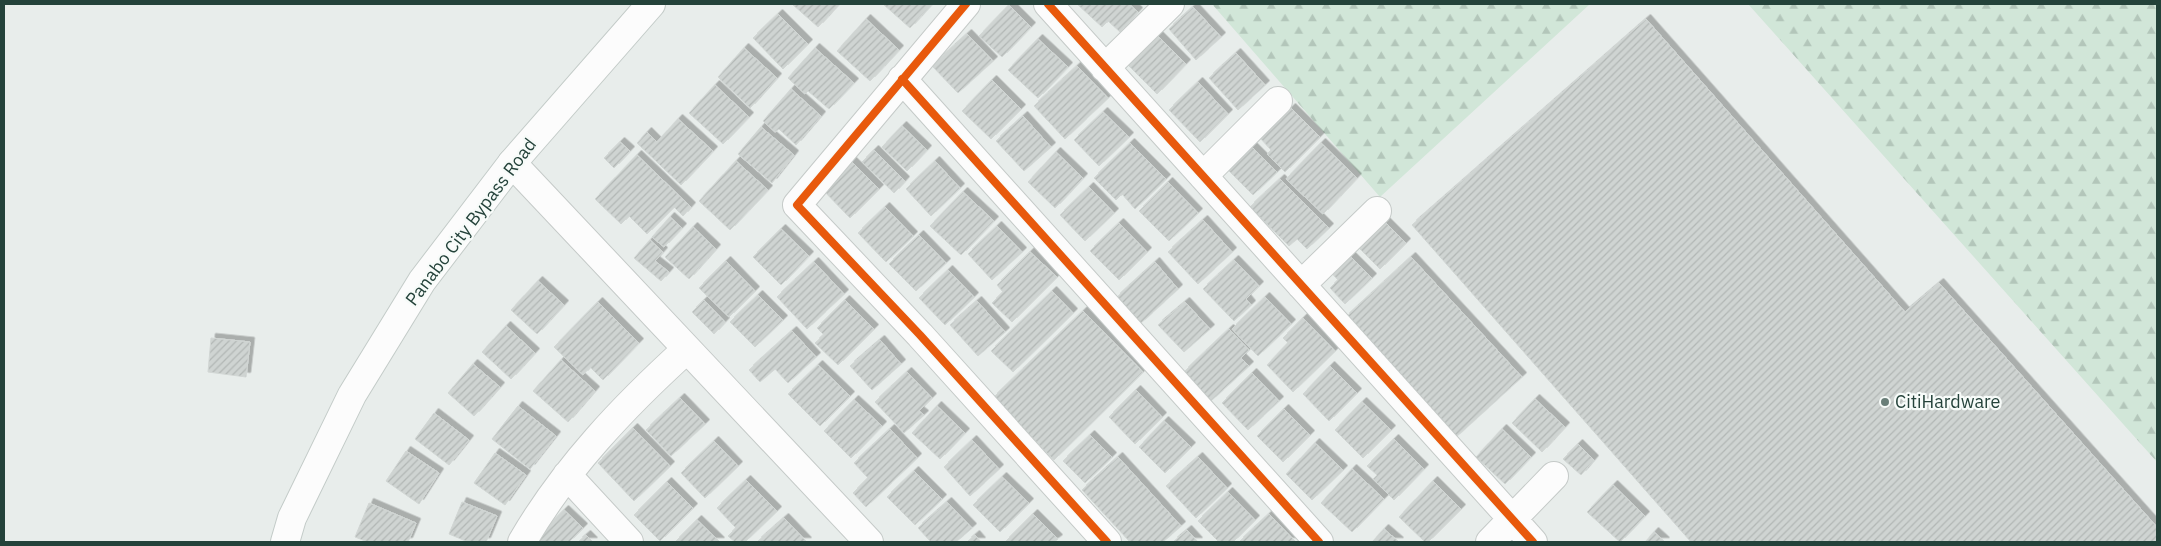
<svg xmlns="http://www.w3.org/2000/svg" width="2161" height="546" font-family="'IBM Plex Sans',sans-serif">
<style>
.forest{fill:url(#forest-firs)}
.building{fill:url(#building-hatch);stroke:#d1d6d4;filter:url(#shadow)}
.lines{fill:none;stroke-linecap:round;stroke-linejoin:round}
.street-casing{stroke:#c5cac8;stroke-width:30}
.secondary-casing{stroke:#c3cbc8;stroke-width:30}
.street{stroke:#fcfcfc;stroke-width:28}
.secondary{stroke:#fcfcfc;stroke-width:28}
.cycleway-casing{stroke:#f7fbf9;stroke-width:11}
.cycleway{stroke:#e8590c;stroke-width:8}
.poi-dot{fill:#697e78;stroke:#f7fbf9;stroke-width:2}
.labels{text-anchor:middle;stroke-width:4.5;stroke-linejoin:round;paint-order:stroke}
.street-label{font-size:18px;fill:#24423a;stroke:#f7fbf9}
.poi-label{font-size:18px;fill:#24423a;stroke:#f7fbf9;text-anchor:start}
</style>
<defs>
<pattern id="forest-firs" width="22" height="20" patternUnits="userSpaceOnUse" patternTransform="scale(1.25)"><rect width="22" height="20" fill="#d1e6d8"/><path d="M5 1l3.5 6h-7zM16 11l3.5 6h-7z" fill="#b3c6ba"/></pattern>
<pattern id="building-hatch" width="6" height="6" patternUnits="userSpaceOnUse" patternTransform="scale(1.25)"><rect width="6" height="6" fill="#cfd4d2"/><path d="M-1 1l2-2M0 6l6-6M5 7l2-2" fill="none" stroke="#b2b7b5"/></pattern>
<filter id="shadow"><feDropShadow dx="4.5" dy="-4.5" stdDeviation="0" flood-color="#0004"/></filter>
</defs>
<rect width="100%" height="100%" fill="#e8edeb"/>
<path class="forest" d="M1212 4H1590L1380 197Z
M1748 4H2157V462Z"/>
<path class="building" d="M792 4H839L818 27Z
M883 4H932L910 28Z
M1077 4H1129L1138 12 1120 32 1108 21 1102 27Z
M1009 5 1031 27 1002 57 979 36Z
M1193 7 1221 37 1196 60 1169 29Z
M778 14 808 44 783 69 753 38Z
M866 19 899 50 870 81 837 51Z
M1646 19 1905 312 1939 283 2157 527V542H1691L1412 225Z
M967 34 993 61 958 93 932 66Z
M1156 34 1186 64 1157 94 1126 63Z
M1038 39 1068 67 1038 98 1008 70Z
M744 48 777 78 750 108 718 77Z
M815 48 854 83 829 109 808 91 805 94 788 78Z
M1236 53 1265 85 1238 110 1209 78Z
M1077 66 1108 98 1065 139 1034 106Z
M992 80 1021 109 991 139 962 111Z
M1198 82 1228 114 1200 142 1169 110Z
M715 85 749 117 723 144 689 113Z
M791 89 821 116 796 145 779 129 775 132 763 121Z
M1291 108 1320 137 1285 172 1267 154 1271 150 1260 138Z
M1103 112 1129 137 1099 166 1074 140Z
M1023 116 1051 147 1024 171 996 141Z
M678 119 713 151 681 185 637 143 647 132 657 142Z
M902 126 927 150 907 171 882 147Z
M761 127 794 155 772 183 738 154Z
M620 142 630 151 614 168 604 158Z
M1130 143 1166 179 1135 209 1122 194 1116 200 1094 178Z
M1321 143 1357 178 1323 214 1286 179Z
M1250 145 1277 172 1253 195 1227 169Z
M874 150 905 181 894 193 862 162Z
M1056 152 1083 178 1055 208 1028 182Z
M637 155 691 207 683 216 674 207 647 234 629 216 621 224 595 199Z
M850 160 879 189 850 218 821 188Z
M736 161 768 190 730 230 699 201Z
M935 161 960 188 931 216 906 189Z
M1280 179 1329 228 1307 249 1297 239 1289 246 1250 207Z
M1168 182 1198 213 1169 241 1139 211Z
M1089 187 1114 213 1085 241 1060 215Z
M963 192 994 221 961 255 930 226Z
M885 207 913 236 886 262 858 233Z
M1379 216 1406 243 1380 269 1353 242Z
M670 217 682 228 664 247 652 237Z
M1203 220 1232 252 1198 284 1168 252Z
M1119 223 1147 252 1119 280 1090 251Z
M997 226 1022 252 992 280 968 254Z
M693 227 716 249 689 279 665 257Z
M781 229 809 256 781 285 753 257Z
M919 235 946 263 916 291 889 264Z
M650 240 663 252 655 261 669 272 661 281 634 258Z
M1344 250 1372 278 1345 304 1330 288 1338 280 1326 267Z
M1030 252 1057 277 1012 322 992 303 1003 292 997 285Z
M1411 257 1522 377 1455 438 1345 318Z
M1234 260 1259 286 1246 299 1251 305 1234 321 1203 289Z
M726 261 755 291 729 317 699 288Z
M814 262 844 294 807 329 777 297Z
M1155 262 1178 289 1140 324 1116 298Z
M948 270 974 297 945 325 919 298Z
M538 281 564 305 537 334 511 310Z
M1052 291 1073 313 1013 372 991 351Z
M758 295 783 320 755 347 730 322Z
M1265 297 1291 324 1258 356 1232 329Z
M704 300 725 322 714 334 692 312Z
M845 300 874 329 838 365 815 343 824 335 817 328Z
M977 301 1005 332 978 356 950 325Z
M598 302 639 343 603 380 590 367 583 375 554 347Z
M1185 302 1210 329 1184 352 1158 325Z
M1083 311 1143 372 1054 460 993 398Z
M1303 318 1335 351 1293 392 1267 365 1288 343 1283 338Z
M506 326 535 353 511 379 482 352Z
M1229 329 1249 350 1241 358 1249 366 1211 401 1184 372Z
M792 331 816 357 788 383 775 369 760 382 749 370Z
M211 338 250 342 246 377 208 372Z
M880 340 901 364 872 390 850 366Z
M561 360 595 391 568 422 533 391Z
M473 364 500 387 474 416 448 393Z
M818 365 850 396 820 426 788 394Z
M1330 366 1357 393 1329 421 1303 394Z
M907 372 932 398 919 411 924 415 904 433 875 402Z
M1252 373 1279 401 1248 430 1222 403Z
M1136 390 1162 417 1135 444 1109 417Z
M680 398 705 424 671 456 646 430Z
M1535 399 1565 427 1542 452 1512 423Z
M854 400 882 426 851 458 824 431Z
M1362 402 1391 430 1363 458 1335 430Z
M518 406 556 436 530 469 492 439Z
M937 406 965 433 940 459 912 433Z
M1284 409 1310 435 1283 462 1257 436Z
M434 413 469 440 449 465 415 439Z
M1164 421 1191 447 1165 473 1139 447Z
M633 428 670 466 634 501 598 463Z
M890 429 917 458 866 507 853 493 868 478 854 463Z
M1502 429 1531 457 1505 484 1476 457Z
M1090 435 1112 457 1085 483 1063 461Z
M1394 439 1424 469 1394 500 1373 479 1377 475 1367 466Z
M972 440 999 469 970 496 944 467Z
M714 441 738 466 705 498 681 473Z
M1315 443 1343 470 1312 500 1286 474Z
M1578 444 1594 460 1581 475 1563 459Z
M406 451 439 473 419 504 386 481Z
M495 453 526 475 505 505 474 483Z
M1118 457 1181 526 1163 542H1130L1082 490Z
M1198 457 1227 488 1196 518 1166 486Z
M1352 469 1384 499 1352 532 1321 503Z
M914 471 942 499 915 525 887 497Z
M1002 477 1029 503 1000 532 973 505Z
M746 480 777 511 745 542H735L728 536 736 528 717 508Z
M1433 481 1461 509 1428 542H1425L1399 517Z
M667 482 693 508 660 541 634 515Z
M1613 485 1645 516 1620 542 1587 512Z
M1228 492 1255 520 1233 542H1219L1198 521Z
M462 502 497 516 486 542H468L449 534Z
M947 502 972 528 956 542H931L918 528Z
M369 503 416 523 408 542H368L355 537Z
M564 510 583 528 569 542H538L535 539Z
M1033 514 1058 539 1054 542H1005Z
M1269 514 1296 542H1239Z
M784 518 807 542H757Z
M697 520 720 542H675Z
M1384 529 1399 542H1372Z
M1187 530 1198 542H1173Z
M1654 532 1665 542H1645Z
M586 535 593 542H578Z
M975 535 981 542H967Z"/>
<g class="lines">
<defs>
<path id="street" d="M966 4 797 205 920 335 1107 542
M1048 4 1533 542
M1105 68 1170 4
M902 79 1319 542
M512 163 869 542
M1203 176 1278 101
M1301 285 1377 211
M567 475 629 542
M522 542C565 468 624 406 687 349
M1490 542 1554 476"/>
<path id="secondary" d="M285 542 292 518 352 395 422 281 512 163 651 4"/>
</defs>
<use href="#street" class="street-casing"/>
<use href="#secondary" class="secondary-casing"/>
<use href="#street" class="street"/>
<use href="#secondary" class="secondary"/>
<defs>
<path id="cycleway" d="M966 4 797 205 920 335 1107 542
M1048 4 1533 542
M902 79 1319 542"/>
</defs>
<use href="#cycleway" class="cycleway-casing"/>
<use href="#cycleway" class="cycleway"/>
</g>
<circle class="poi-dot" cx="1885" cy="402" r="5"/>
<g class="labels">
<g class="street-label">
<text transform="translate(471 222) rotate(-53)" y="6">Panabo City Bypass Road</text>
</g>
<g class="poi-label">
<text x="1895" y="408">CitiHardware</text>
</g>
</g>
<rect width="2161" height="546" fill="none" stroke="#24423a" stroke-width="10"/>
</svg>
